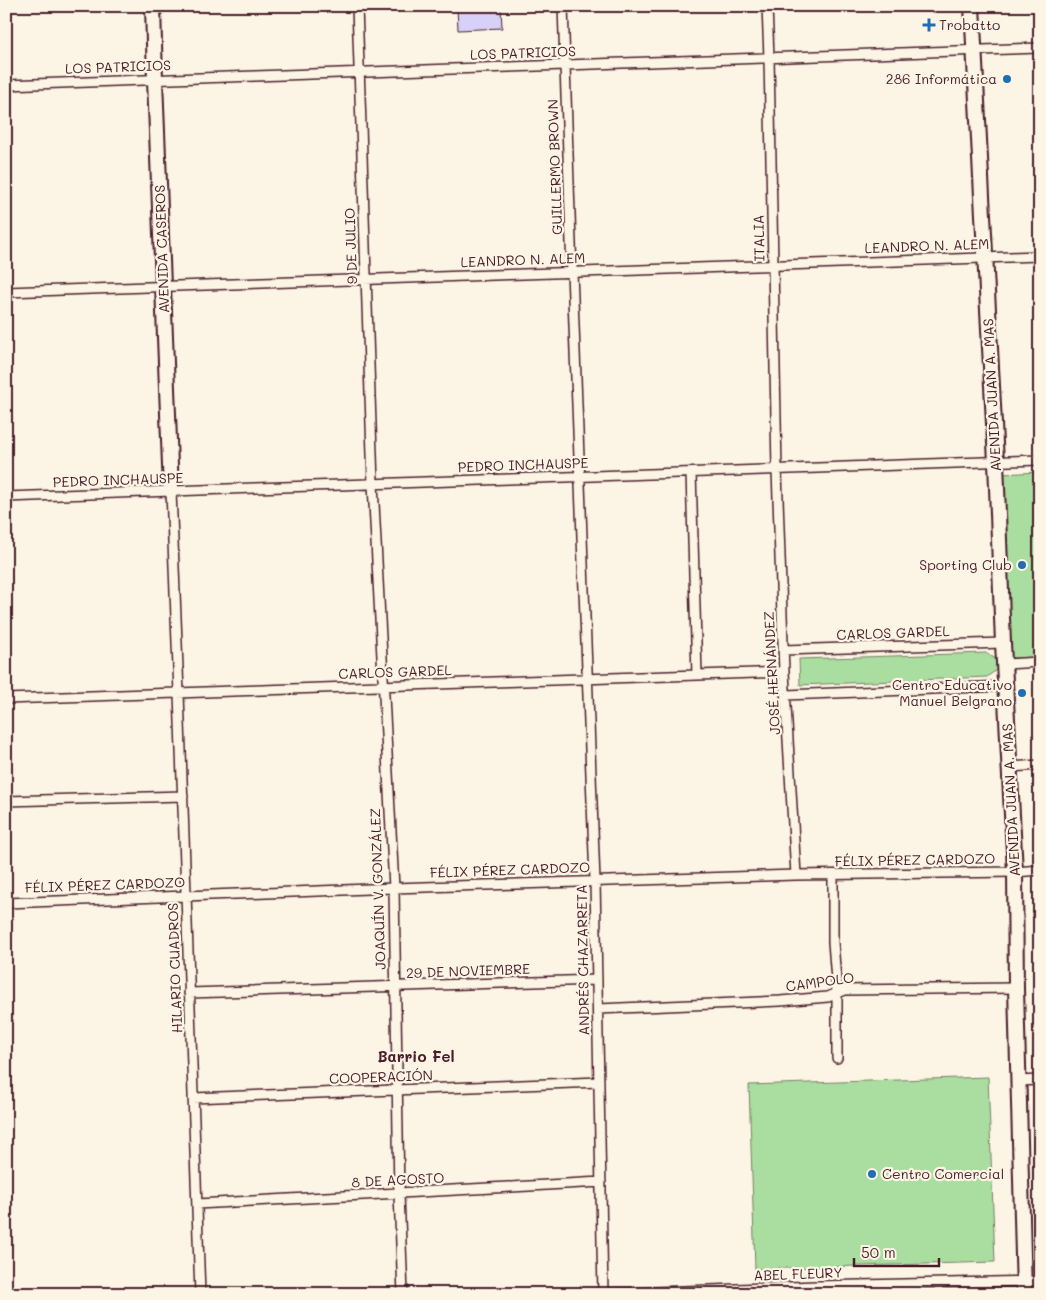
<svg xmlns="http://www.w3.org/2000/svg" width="1046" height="1300" font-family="Mali,sans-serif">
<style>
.green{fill:#a9dea0;stroke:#7a7e66}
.building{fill:#d7d0f8;stroke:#4a1f2b}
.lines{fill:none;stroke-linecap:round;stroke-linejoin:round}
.minor-casing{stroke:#4a1f2b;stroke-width:12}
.secondary-casing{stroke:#4a1f2b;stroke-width:18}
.minor{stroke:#fcf5e5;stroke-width:9}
.secondary{stroke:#fcf5e5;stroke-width:14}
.poi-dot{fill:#1f6fb2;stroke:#fcf5e5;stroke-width:2}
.labels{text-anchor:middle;stroke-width:4.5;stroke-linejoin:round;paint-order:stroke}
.poi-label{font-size:14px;fill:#4a1f2b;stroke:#fcf5e5;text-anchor:end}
.street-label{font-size:14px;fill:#4a1f2b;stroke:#fcf5e5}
.neighbourhood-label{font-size:15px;font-weight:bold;fill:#4a1f2b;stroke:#fcf5e5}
</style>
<rect width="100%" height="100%" fill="#fcf5e5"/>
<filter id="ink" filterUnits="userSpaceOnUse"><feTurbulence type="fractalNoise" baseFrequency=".02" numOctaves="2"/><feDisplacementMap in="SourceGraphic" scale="10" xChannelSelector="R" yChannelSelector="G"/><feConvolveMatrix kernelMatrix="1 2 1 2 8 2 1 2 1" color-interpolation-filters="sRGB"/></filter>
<g filter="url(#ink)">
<path class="green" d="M1040 472V657L1009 658 1001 474Z
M986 653 1004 664 987 677 800 685 799 659Z
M988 1077 995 1262 755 1269 749 1085Z"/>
<path class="building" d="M457 6H501L502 28 458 30Z"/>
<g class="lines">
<defs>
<path id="minor" d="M357 6 373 484 394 888 399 1194 403 1294
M563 6 572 272 595 881 603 1294
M767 6 769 58 777 470 784 672 796 875
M6 85 1040 48
M6 292 1040 256
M691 473 697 675
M171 491 179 693 200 1294
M6 497 1040 460
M783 650 1003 643
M1004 664 1040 662
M786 695 1005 686
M6 699 784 672
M1009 767 1040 765
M6 801 183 796
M833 875V942L837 993V1058
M6 903 394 888 796 875 1015 872 1040 870
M189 993 597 980
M598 1009 780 1001 828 997 845 990 1016 988
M1018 1081 1040 1080
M193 1098 599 1082
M197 1204 601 1182
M603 1294 817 1286 1040 1281"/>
<path id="secondary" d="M153 6 155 80 171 491
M972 6 996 462 1003 643 1015 872 1016 988 1024 1294"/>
</defs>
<use href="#minor" class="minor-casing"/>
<use href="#secondary" class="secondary-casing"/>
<use href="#minor" class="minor"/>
<use href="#secondary" class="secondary"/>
</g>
</g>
<g class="poi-dot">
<path d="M926.5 17.5h5v5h5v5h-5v5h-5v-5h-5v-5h5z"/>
<circle cx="1007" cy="79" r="5"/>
<circle cx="1022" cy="565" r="5"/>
<circle cx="1022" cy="693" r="5"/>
<circle cx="872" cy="1174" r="5"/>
</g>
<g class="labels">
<g class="poi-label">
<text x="939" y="30" text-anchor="start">Trobatto</text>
<text x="997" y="84">286 Informática</text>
<text x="1012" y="570">Sporting Club</text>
<text x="1012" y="690">Centro Educativo<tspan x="1012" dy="16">Manuel Belgrano</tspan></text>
<text x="882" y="1179" text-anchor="start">Centro Comercial</text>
</g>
<g class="street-label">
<text transform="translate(523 53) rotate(-2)" y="5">LOS PATRICIOS</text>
<text transform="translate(118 67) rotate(-2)" y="5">LOS PATRICIOS</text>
<text transform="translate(555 167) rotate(-92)" y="5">GUILLERMO BROWN</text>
<text transform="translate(759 238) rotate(-91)" y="5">ITALIA</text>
<text transform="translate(351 246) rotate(-92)" y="5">9 DE JULIO</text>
<text transform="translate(927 246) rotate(-2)" y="5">LEANDRO N. ALEM</text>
<text transform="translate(162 249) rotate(-92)" y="5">AVENIDA CASEROS</text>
<text transform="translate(523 260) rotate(-2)" y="5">LEANDRO N. ALEM</text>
<text transform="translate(992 395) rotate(-93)" y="5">AVENIDA JUAN A. MAS</text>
<text transform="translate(523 465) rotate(-2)" y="5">PEDRO INCHAUSPE</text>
<text transform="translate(118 480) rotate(-2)" y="5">PEDRO INCHAUSPE</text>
<text transform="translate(893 633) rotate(-2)" y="5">CARLOS GARDEL</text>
<text transform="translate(395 672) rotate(-2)" y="5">CARLOS GARDEL</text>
<text transform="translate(772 673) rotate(-93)" y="5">JOSÉ HERNÁNDEZ</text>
<text transform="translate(1011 800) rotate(-93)" y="5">AVENIDA JUAN A. MAS</text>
<text transform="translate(915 860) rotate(-1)" y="5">FÉLIX PÉREZ CARDOZO</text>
<text transform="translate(510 870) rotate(-2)" y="5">FÉLIX PÉREZ CARDOZO</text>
<text transform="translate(105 885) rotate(-2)" y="5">FÉLIX PÉREZ CARDOZO</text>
<text transform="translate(378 889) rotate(-92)" y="5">JOAQUÍN V. GONZÁLEZ</text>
<text transform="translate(583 960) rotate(-91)" y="5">ANDRÉS CHAZARRETA</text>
<text transform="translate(175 968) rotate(-92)" y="5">HILARIO CUADROS</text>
<text transform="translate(468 971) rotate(-2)" y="5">29 DE NOVIEMBRE</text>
<text transform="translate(820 982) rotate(-8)" y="5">CAMPOLO</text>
<text transform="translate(381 1077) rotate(-2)" y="5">COOPERACIÓN</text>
<text transform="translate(398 1180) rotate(-3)" y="5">8 DE AGOSTO</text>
<text transform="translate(798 1274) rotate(-2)" y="5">ABEL FLEURY</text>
</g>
<g class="neighbourhood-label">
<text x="416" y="1062">Barrio Fel</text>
</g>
</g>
<rect width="1046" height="1300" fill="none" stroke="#fcf5e5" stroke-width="25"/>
<rect x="12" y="12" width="1021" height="1275" fill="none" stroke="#4a1f2b" stroke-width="2" filter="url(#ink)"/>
<path d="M854 1258v8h85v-8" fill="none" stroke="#4a1f2b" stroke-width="2.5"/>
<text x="861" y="1258" font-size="15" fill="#4a1f2b" stroke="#fcf5e5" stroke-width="4" paint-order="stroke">50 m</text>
</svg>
